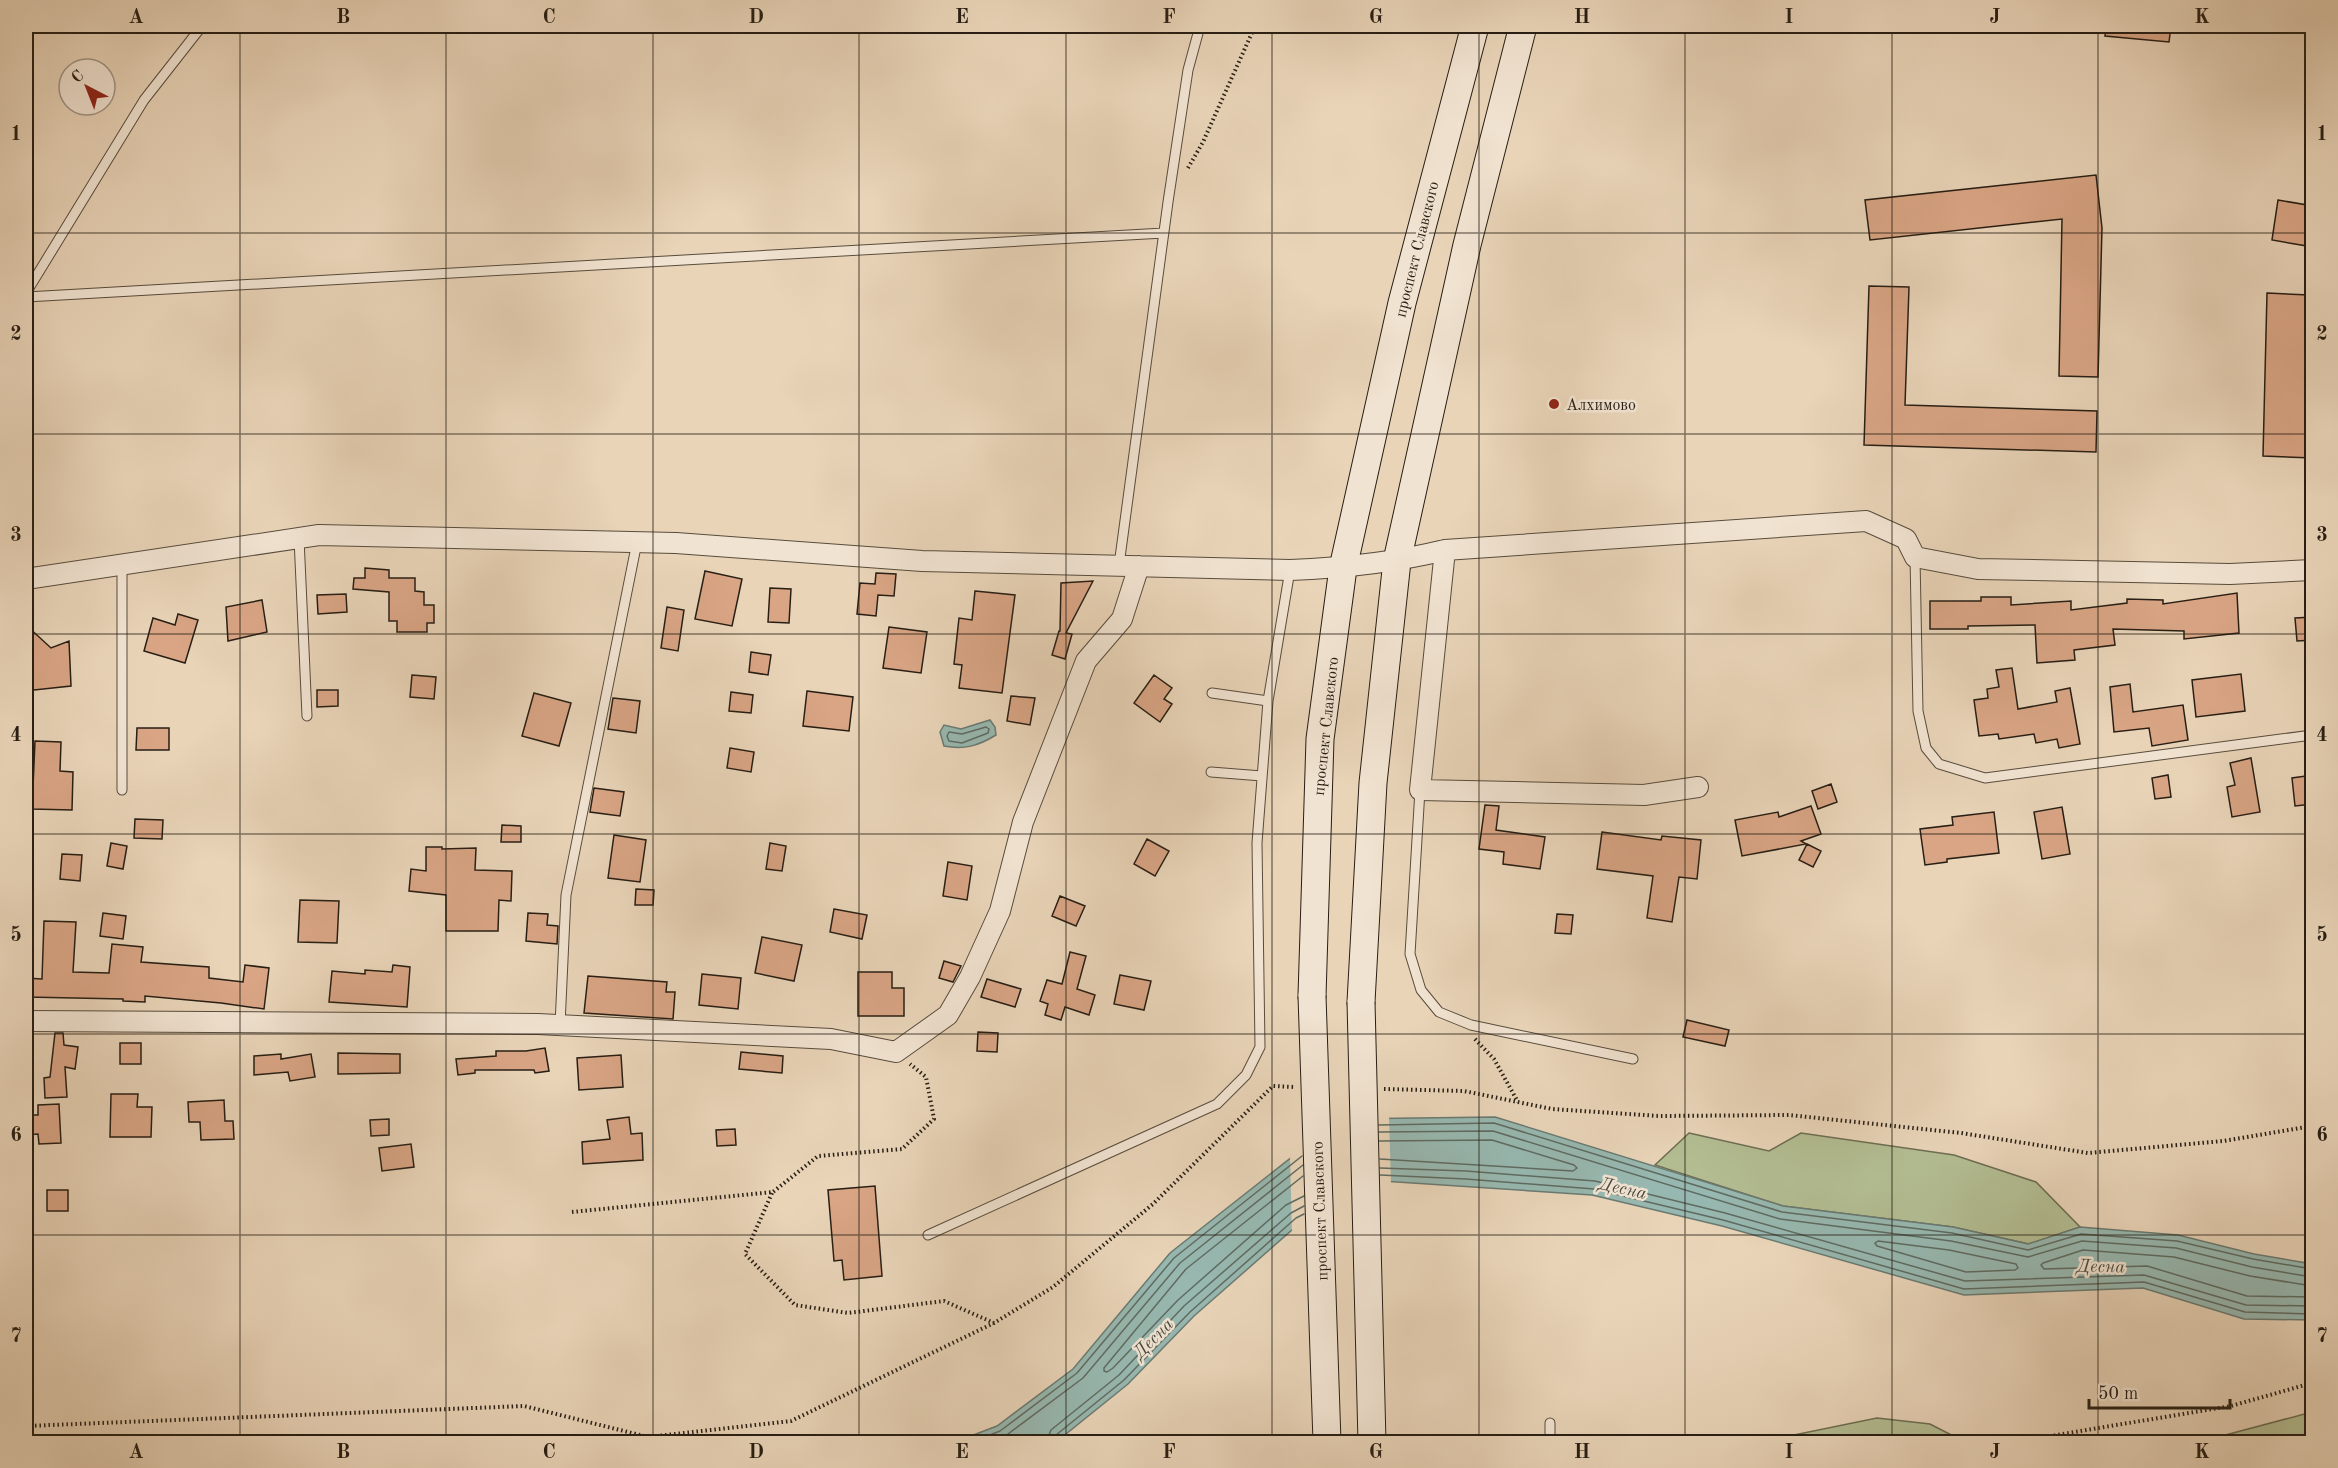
<svg xmlns="http://www.w3.org/2000/svg" width="2338" height="1468" font-family="'Old Standard TT',serif">
<style>
.green{fill:#b3bd92;stroke:#6d6e53;stroke-width:1.5}
.water{fill:#97b8b0;stroke:#6a7a72;stroke-width:1.5}
.pier{fill:#e9d4b8}
.lines{fill:none;stroke-linecap:round;stroke-linejoin:round}
.shore{stroke:#5f6b62;stroke-width:1.5}
.building{fill:#d9a585;stroke:#271e14;stroke-width:1.5}
.lane-casing{stroke:#584c3d;stroke-width:11}
.street-casing{stroke:#584c3d;stroke-width:22}
.secondary-casing{stroke:#271e14;stroke-width:29}
.path{stroke:#271e14;stroke-width:4;stroke-dasharray:1.5 3;stroke-linecap:butt}
.lane{stroke:#f1e3d1;stroke-width:9}
.street{stroke:#f1e3d1;stroke-width:20}
.secondary{stroke:#f1e3d1;stroke-width:27}
.secondary-bridge-casing{stroke:#271e14;stroke-width:29;stroke-linecap:butt}
.secondary-bridge{stroke:#f1e3d1;stroke-width:27}
.grid{fill:none;stroke:#271e14;stroke-width:1.5;stroke-opacity:0.55}
.poi-dot{fill:#8f2418;stroke:#f1e3d1;stroke-width:2}
.labels{text-anchor:middle;stroke-width:5;stroke-linejoin:round;paint-order:stroke}
.street-label{font-size:16px;fill:#271e14;stroke:#f1e3d1}
.poi-label{font-size:16px;fill:#271e14;stroke:#f1e3d1;text-anchor:start}
.water-label{font-size:18px;font-style:italic;fill:#494c43;stroke:#f1e3d1}
.neatline{fill:none;stroke:#271e14;stroke-width:2}
.grid-label{font-size:20px;text-anchor:middle;font-weight:bold;fill:#271e14}
</style>
<rect width="100%" height="100%" fill="#e9d4b8"/>
<filter id="stains"><feTurbulence type="fractalNoise" baseFrequency=".00333" numOctaves="4"/><feColorMatrix values="0 0 0 0 .2 0 0 0 0 .09 0 0 0 0 .02 0 0 0 .5 -.17"/></filter>
<radialGradient id="worn" r=".72"><stop offset=".6" stop-color="#630" stop-opacity="0"/><stop offset="1" stop-color="#630" stop-opacity=".3"/></radialGradient>
<path class="green" d="M1689 1133 1769 1151 1801 1133 1954 1155 2036 1182 2080 1227 2029 1244 1953 1227 1783 1206 1655 1165Z
M2312 1412V1442H2199Z
M1877 1418 1930 1424 1965 1442H1734L1765 1441Z"/>
<path class="water" d="M990 720 995 727 996 735C978 746 964 750 944 746L940 732 944 725 961 729Z
M1495 1117 1783 1206 1953 1227 2028 1244 2080 1227 2178 1235 2254 1254 2312 1264V1320L2244 1319 2143 1288 1964 1295 1722 1226 1592 1195 1382 1181 1300 1223 1194 1316 1128 1384 1056 1442H955L997 1426 1073 1369 1170 1253 1340 1119Z"/>
<path class="pier" d="M1389 1116 1391 1184H1383L1302 1225 1292 1234 1290 1155 1339 1117Z"/>
<g class="lines">
<path class="shore" d="M986 727 989 729 988 733 962 743 949 741 947 736 949 732 962 734Z
M1379 1125 1494 1123 1782 1212 1952 1233 2028 1250 2081 1234 2177 1241 2253 1259 2312 1269
M1379 1132 1493 1131 1780 1219 1951 1241 2028 1257 2082 1241 2176 1248 2252 1267 2312 1277
M1379 1141 1492 1140 1574 1165 1577 1168 1573 1171 1380 1159
M1380 1168 1466 1171 1595 1181 1725 1213 1965 1281 2144 1275 2246 1305 2312 1306
M1380 1175 1466 1179 1594 1189 1723 1220 1964 1289 2144 1282 2245 1312 2312 1314
M1303 1176 1186 1269 1104 1368V1371L1107 1372 1113 1368 1178 1300 1286 1205 1304 1196
M1878 1241 1949 1250 2016 1264 2018 1268 2015 1270 1966 1272 1877 1246 1875 1243Z
M2312 1286 2250 1276 2174 1257 2083 1250 2043 1263 2041 1265 2044 1269 2147 1266 2247 1296 2312 1297
M972 1442 1000 1431 1077 1373 1174 1258 1302 1156
M992 1442 1004 1437 1083 1378 1180 1263 1303 1165
M1046 1442 1051 1430 1119 1375 1184 1306 1291 1213 1304 1206
M1053 1442 1056 1435 1124 1380 1190 1312 1296 1218 1304 1214"/>
</g>
<path class="building" d="M2106 26H2171L2169 42 2105 36Z
M2096 175 2102 228 2098 377 2059 376 2062 219 1870 240 1865 200Z
M2278 200 2313 206V247L2272 240Z
M1869 286 1909 287 1905 405 2097 411 2096 452 1864 445Z
M2267 293 2309 295 2306 418H2313V458L2263 456Z
M365 568 389 570V578H415V591L424 592V605H434V623H427V632H397V621H389V592L353 589 354 578H365Z
M705 571 742 579 732 626 695 619Z
M876 573 896 574 894 596 878 595 876 616 857 614 860 583 875 584Z
M1093 581 1066 633 1072 634 1065 659 1052 655 1059 631H1060L1061 583Z
M770 588 791 589 789 623 768 622Z
M975 591 1015 595 1002 693 959 688 962 665 954 664 959 618 972 620Z
M2237 593 2239 633 2184 639V631L2113 629 2115 645 2074 650 2075 660 2037 663 2035 625 1968 626V629H1930V601H1981V597H2011V605L2071 601V610L2127 603V599L2163 600V604Z
M346 594 347 612 318 614 317 595Z
M262 600 267 632 228 641 226 607Z
M667 607 684 610 678 651 661 648Z
M178 614 198 620 185 663 144 651 153 618 175 625Z
M2313 617V640L2297 641 2295 618Z
M26 625 51 648 69 641 71 686 34 690 26 680Z
M889 627 927 632 921 673 883 668Z
M751 652 771 655 768 675 749 672Z
M2012 668 2018 709 2057 702 2055 691 2070 688 2080 744 2059 748 2057 739 2036 743 2034 734 1999 739 1998 734 1979 736 1974 700 1988 698 1987 689 1999 687 1996 670Z
M2241 674 2245 711 2196 717 2192 680Z
M412 675 436 677 434 699 410 697Z
M1154 675 1172 688 1164 699 1172 704 1160 722 1134 703Z
M2130 684 2133 712 2183 705 2188 740 2152 746 2149 728 2114 732 2110 687Z
M317 690H338V706L317 707Z
M807 691 853 697 849 731 803 726Z
M731 692 753 695 751 713 729 711Z
M534 693 571 703 559 746 522 736Z
M1011 696 1035 698 1030 725 1007 721Z
M613 698 640 701 636 733 608 729Z
M137 728H169V750H136Z
M35 741 61 742 60 771 73 772 72 810 32 809Z
M730 748 754 752 751 772 727 768Z
M2251 758 2260 812 2232 817 2227 787 2235 785 2230 763Z
M2168 775 2171 797 2155 799 2152 778Z
M2313 775V804L2295 806 2292 778Z
M1831 784 1837 802 1818 809 1812 791Z
M594 788 624 792 620 816 590 812Z
M1485 805 1499 806 1496 830 1545 837 1540 869 1503 864 1504 852 1479 849Z
M1811 806 1821 834 1801 841 1806 844 1742 856 1735 820 1778 812 1779 817Z
M2062 807 2070 854 2042 859 2034 812Z
M1994 812 1999 853 1947 859V862L1925 865 1920 829 1953 825 1952 817Z
M135 819 163 820 162 839 134 838Z
M502 825 521 826V842H501Z
M1602 832 1661 840 1662 836 1701 840 1697 879 1679 877 1672 922 1647 918 1653 876 1597 869Z
M614 835 646 840 640 882 608 878Z
M1147 839 1169 851 1155 876 1134 864Z
M111 843 127 846 123 869 107 866Z
M770 843 786 846 782 871 766 869Z
M1807 844 1821 851 1813 867 1799 860Z
M426 847H442V849L476 848 475 870 512 871 511 901 499 900 498 931H446V895L409 891 411 869 426 871Z
M62 854 82 855 80 881 60 879Z
M948 862 972 866 967 900 943 896Z
M636 889 654 890 653 905H635Z
M1060 896 1085 906 1076 926 1052 916Z
M300 900 339 901 337 943 298 942Z
M834 909 867 915 862 939 830 932Z
M103 913 126 916 123 939 100 936Z
M528 913 548 914 547 925 558 926 557 944 526 941Z
M1557 914 1573 915 1571 934 1555 933Z
M44 921 76 922 73 972 109 973 112 944 143 947 141 962 209 967V978L243 982 245 965 269 968 264 1009 221 1003 145 996V1002L123 1001V999L26 997V978L42 979Z
M762 937 802 945 794 981 755 973Z
M1070 952 1086 956 1077 989 1095 995 1089 1015 1065 1007 1061 1020 1045 1015 1048 1004 1040 1001 1047 980 1062 984Z
M944 961 961 966 953 982 939 978Z
M393 965 410 967 407 1007 329 1002 332 971 365 974V970L392 972Z
M858 972H892V988H904V1016H858Z
M702 974 741 978 738 1009 699 1005Z
M1120 975 1151 981 1144 1010 1114 1004Z
M588 976 667 982 666 992H675L673 1019 584 1013Z
M987 979 1021 989 1015 1007 981 997Z
M1687 1020 1729 1030 1725 1046 1683 1037Z
M978 1032 998 1033 997 1052 977 1051Z
M55 1033H63L64 1045 78 1047 75 1069 65 1067 67 1097 45 1098 44 1078 50 1077Z
M120 1043H141V1064H120Z
M545 1048 549 1071 535 1073 534 1070H475V1073L458 1075 456 1059 496 1056V1051H526Z
M741 1052 783 1056 782 1073 739 1069Z
M338 1053 400 1054V1073L338 1074Z
M281 1054V1059L311 1054 315 1077 290 1081 288 1072 254 1075V1056Z
M621 1055 623 1087 579 1090 577 1058Z
M111 1094H138L137 1107H152L151 1137H110Z
M224 1100 225 1121H233L234 1139 201 1140 200 1122H189L188 1102Z
M59 1104 61 1143 39 1144 38 1134 26 1135V1115H38V1105Z
M629 1117 631 1134 642 1133 643 1160 583 1164 582 1142 610 1139 607 1120Z
M389 1119V1135L371 1136 370 1120Z
M735 1129 736 1145 717 1146 716 1130Z
M411 1144 414 1167 382 1171 379 1148Z
M875 1186 882 1276 844 1280 842 1260 834 1261 828 1190Z
M47 1190H68V1211H47Z"/>
<g class="lines">
<defs>
<path id="lane" d="M26 293 144 100 202 26
M26 297 1164 233
M299 538 307 716
M1915 557 1918 711 1926 748 1939 764 1985 778 2312 735
M1119 565 1168 202 1188 70 1200 26
M1212 693 1268 701
M1211 772 1262 776
M122 790V565
M1420 790 1410 954 1421 990 1439 1012 1471 1025 1633 1059
M560 1025 566 895 637 542
M928 1235 1217 1104 1246 1075 1260 1047 1257 843 1268 701 1290 570
M1550 1442V1423"/>
<path id="street" d="M1445 550 1420 790 1644 795 1698 787
M26 579 319 535 676 543 922 561 1290 570C1345 568 1392 563 1445 550L1866 521 1906 539 1915 557 1978 569 2230 574 2312 570
M26 1021 538 1024 831 1039 896 1052 948 1015 970 977 1000 911 1023 822 1086 661 1122 619 1139 566"/>
<path id="secondary" d="M1312 996 1320 739 1343 568 1402 303 1475 26
M1361 1002 1373 783 1397 561 1467 245 1523 26"/>
</defs>
<use href="#lane" class="lane-casing"/>
<use href="#street" class="street-casing"/>
<use href="#secondary" class="secondary-casing"/>
<path class="path" d="M1188 168 1203 142 1255 26
M1475 1039 1494 1059 1518 1102
M1384 1089 1464 1091 1552 1109 1659 1116 1789 1115 1961 1133 2088 1153 2223 1141 2312 1126
M772 1193 745 1254 795 1305 848 1313 944 1301 994 1323
M572 1212 773 1192 818 1156 902 1149 934 1119 926 1077 910 1064
M26 1426 524 1406 648 1437 791 1421 994 1323 1053 1287 1153 1204 1273 1086 1295 1087
M2014 1442 2231 1406 2312 1383"/>
<use href="#lane" class="lane"/>
<use href="#street" class="street"/>
<use href="#secondary" class="secondary"/>
<defs>
<path id="secondary-bridge" d="M1312 996 1327 1442
M1361 1002 1372 1442"/>
</defs>
<use href="#secondary-bridge" class="secondary-bridge-casing"/>
<use href="#secondary-bridge" class="secondary-bridge"/>
</g>
<path class="grid" d="M240 26V1442M446 26V1442M653 26V1442M859 26V1442M1066 26V1442M1272 26V1442M1479 26V1442M1685 26V1442M1892 26V1442M2098 26V1442M26 233H2312M26 434H2312M26 634H2312M26 834H2312M26 1034H2312M26 1235H2312"/>
<circle class="poi-dot" cx="1554" cy="404" r="6"/>
<g class="labels">
<g class="street-label">
<text transform="translate(1416 249) rotate(-76)" y="6">проспект Славского</text>
<text transform="translate(1325 726) rotate(-84)" y="6">проспект Славского</text>
<text transform="translate(1319 1211) rotate(-92)" y="6">проспект Славского</text>
</g>
<g class="poi-label">
<text x="1566" y="410">Алхимово</text>
</g>
<g class="water-label">
<text transform="translate(1623 1188) rotate(13)" y="6">Десна</text>
<text transform="translate(2101 1266) rotate(1)" y="6">Десна</text>
<text transform="translate(1153 1338) rotate(-45)" y="6">Десна</text>
</g>
</g>
<rect width="2338" height="1468" fill="none" stroke="#e9d4b8" stroke-width="66"/>
<g transform="translate(87 87) rotate(318)"><circle r="28" fill="#f1e3d1" stroke="#a09485" stroke-width="1.5"/>
<path d="M0-4.5L10 22L0 15L-10 22Z" fill="#8f2418"/>
<text y="-9" font-size="16" font-weight="bold" text-anchor="middle" fill="#271e14">С</text>
</g>
<path d="M2089 1399v9h141v-9" fill="none" stroke="#271e14" stroke-width="3"/>
<text x="2098" y="1399" font-size="18" fill="#271e14" stroke="#f1e3d1" stroke-width="4.5" paint-order="stroke">50 m</text>
<rect x="33" y="33" width="2272" height="1402" class="neatline"/>
<g class="grid-label">
<text x="136" y="23">A</text>
<text x="343" y="23">B</text>
<text x="549" y="23">C</text>
<text x="756" y="23">D</text>
<text x="962" y="23">E</text>
<text x="1169" y="23">F</text>
<text x="1376" y="23">G</text>
<text x="1582" y="23">H</text>
<text x="1789" y="23">I</text>
<text x="1995" y="23">J</text>
<text x="2202" y="23">K</text>
<text x="16" y="140">1</text>
<text x="2322" y="140">1</text>
<text x="16" y="340">2</text>
<text x="2322" y="340">2</text>
<text x="16" y="541">3</text>
<text x="2322" y="541">3</text>
<text x="16" y="741">4</text>
<text x="2322" y="741">4</text>
<text x="16" y="941">5</text>
<text x="2322" y="941">5</text>
<text x="16" y="1141">6</text>
<text x="2322" y="1141">6</text>
<text x="16" y="1342">7</text>
<text x="2322" y="1342">7</text>
<text x="136" y="1458">A</text>
<text x="343" y="1458">B</text>
<text x="549" y="1458">C</text>
<text x="756" y="1458">D</text>
<text x="962" y="1458">E</text>
<text x="1169" y="1458">F</text>
<text x="1376" y="1458">G</text>
<text x="1582" y="1458">H</text>
<text x="1789" y="1458">I</text>
<text x="1995" y="1458">J</text>
<text x="2202" y="1458">K</text>
</g>
<rect width="100%" height="100%" filter="url(#stains)"/>
<rect width="100%" height="100%" fill="url(#worn)"/>
</svg>
